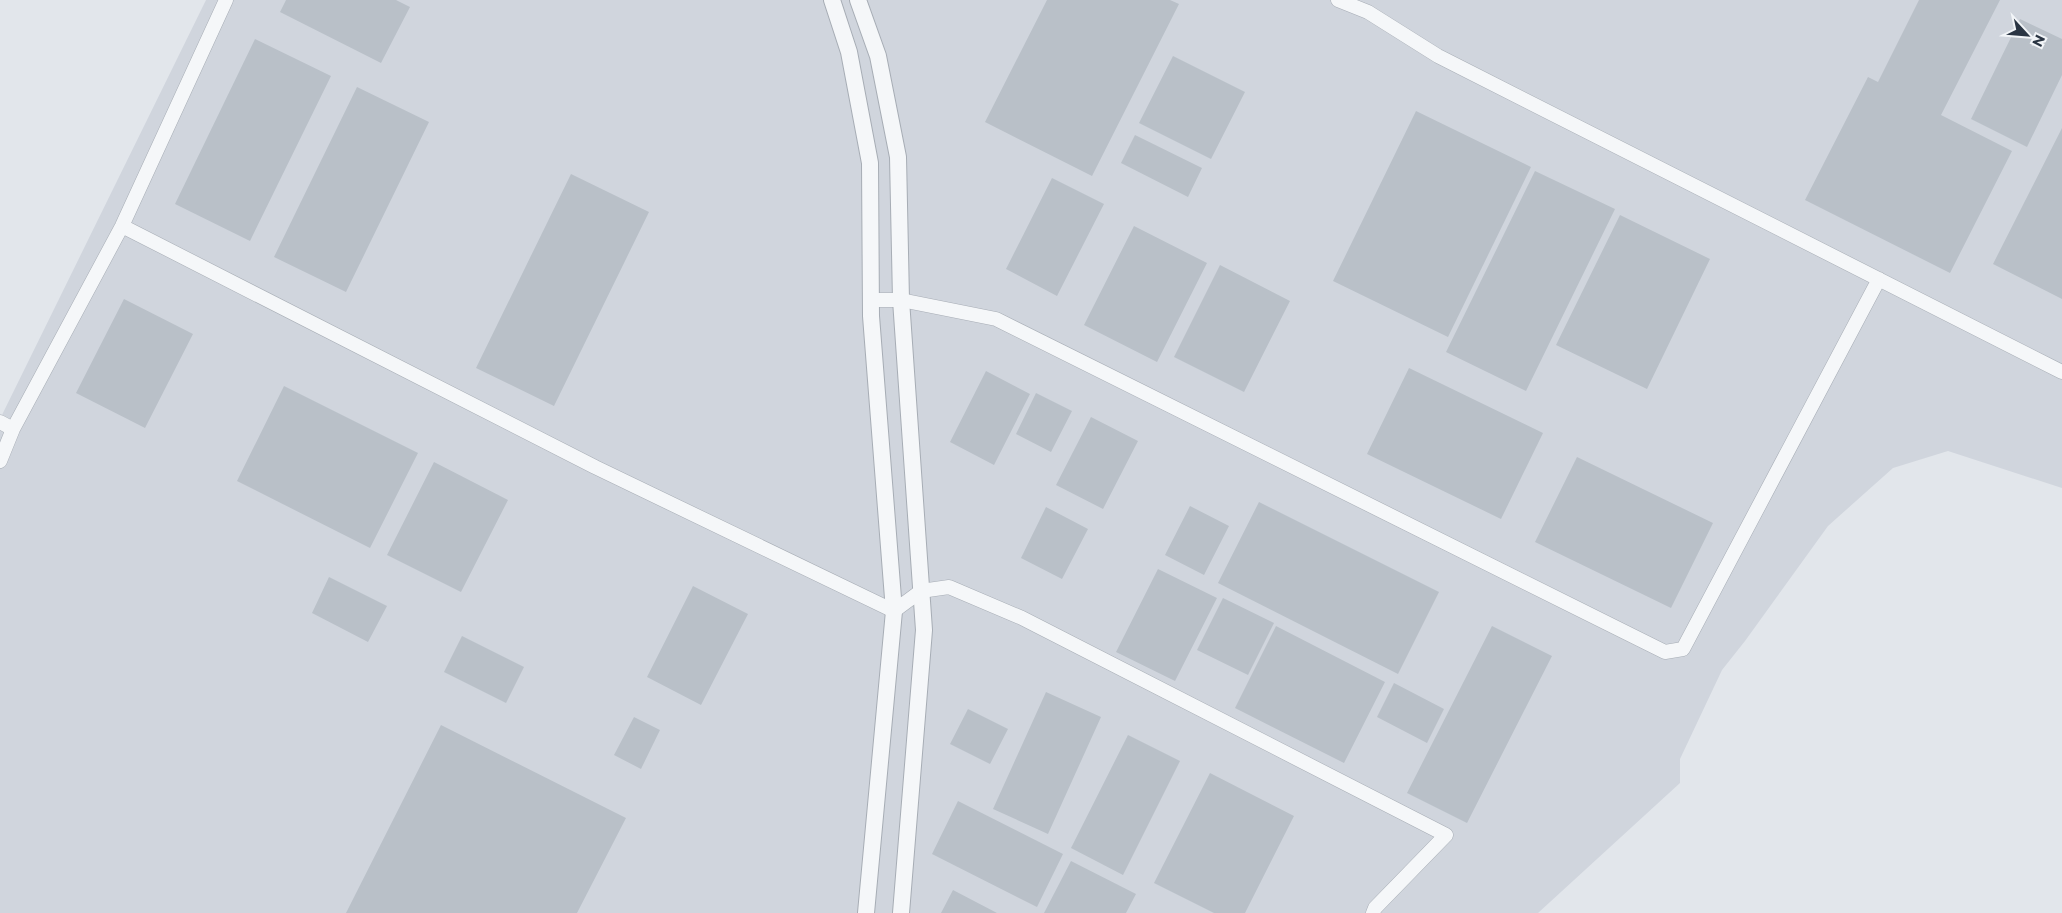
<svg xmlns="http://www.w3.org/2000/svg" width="2062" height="913" font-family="Montserrat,sans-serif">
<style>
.built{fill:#d0d5dd}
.building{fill:#b9c0c8}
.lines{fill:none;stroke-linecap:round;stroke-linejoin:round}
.minor-casing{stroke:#a7adb5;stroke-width:15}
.tertiary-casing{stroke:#a7adb5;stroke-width:18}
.minor{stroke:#f5f7f9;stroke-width:14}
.tertiary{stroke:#f5f7f9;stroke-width:16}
</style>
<rect width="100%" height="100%" fill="#e2e6eb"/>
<path class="built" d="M206 0H2062V488L1948 451 1893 468 1828 526 1745 641 1722 670 1680 759V783L1538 913H0V419Z"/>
<path class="building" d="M286 0H396L410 7 381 63 280 12Z
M1047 0H1170L1179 4 1092 176 985 122Z
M1919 0H2000L1941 115 2012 151 1950 273 1805 200 1868 77 1878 82Z
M2020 19 2062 39V75L2027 147 1971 119Z
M255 39 331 76 250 241 175 204Z
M1173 56 1245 92 1211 159 1139 123Z
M357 87 429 122 346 292 274 257Z
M1416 111 1531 167 1448 337 1333 281Z
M2062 128V299L1993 264Z
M1135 135 1202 168 1188 197 1121 163Z
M1535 171 1615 209 1526 391 1446 352Z
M571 174 649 212 554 406 476 368Z
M1052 178 1104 204 1057 296 1006 269Z
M1620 215 1710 259 1647 389 1556 345Z
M1134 226 1207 263 1157 362 1084 325Z
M1220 265 1290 301 1244 392 1174 357Z
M124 299 193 334 145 428 76 393Z
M1409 368 1543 433 1501 519 1367 454Z
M986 371 1030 394 994 465 950 442Z
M284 386 418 453 370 548 237 481Z
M1036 393 1072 411 1051 452 1016 434Z
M1091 417 1138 441 1103 509 1056 485Z
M1577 457 1713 523 1671 608 1535 542Z
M434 462 508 500 461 592 387 555Z
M1259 502 1439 592 1398 674 1218 583Z
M1190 506 1229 526 1204 575 1165 555Z
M1046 507 1088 529 1062 579 1021 558Z
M1158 569 1217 598 1175 681 1116 652Z
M329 577 387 606 368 642 312 613Z
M693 586 748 614 701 705 647 677Z
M1223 598 1274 623 1248 675 1197 650Z
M1276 626 1385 682 1344 763 1235 708Z
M1492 626 1552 656 1467 823 1407 793Z
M462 636 524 667 506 703 444 672Z
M1394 683 1444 709 1427 743 1377 717Z
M1046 692 1101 717 1048 834 993 809Z
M968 709 1008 729 990 764 950 744Z
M634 717 660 730 641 769 614 755Z
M441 725 626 818 577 913H346Z
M1128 735 1180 761 1123 875 1071 848Z
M1210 773 1294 816 1245 913H1214L1154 883Z
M958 801 1063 854 1037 907 932 854Z
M1071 861 1136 894 1126 913H1044Z
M953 890 997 913H941Z"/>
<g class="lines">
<defs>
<path id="minor" d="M1338 0 1368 12 1438 56 2062 372
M122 226 595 467 894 611 921 591 949 587 1022 618 1446 835 1375 908 1373 913
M871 300H901L996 319 1665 652 1683 649 1879 279
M0 422 13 429
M0 461 13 429 122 226 226 0"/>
<path id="tertiary" d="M832 0 849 52 870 163 871 316 894 611 866 913
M858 0 878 56 898 157 901 300 924 630 901 913"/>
</defs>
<use href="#minor" class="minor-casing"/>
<use href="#tertiary" class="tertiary-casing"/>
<use href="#minor" class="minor"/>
<use href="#tertiary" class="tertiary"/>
</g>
<g transform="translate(2027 35) rotate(116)" stroke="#f2f5f8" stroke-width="4" paint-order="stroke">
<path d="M0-4L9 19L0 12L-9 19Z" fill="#2a3543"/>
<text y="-8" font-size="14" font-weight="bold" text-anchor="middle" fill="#2a3543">N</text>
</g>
</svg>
